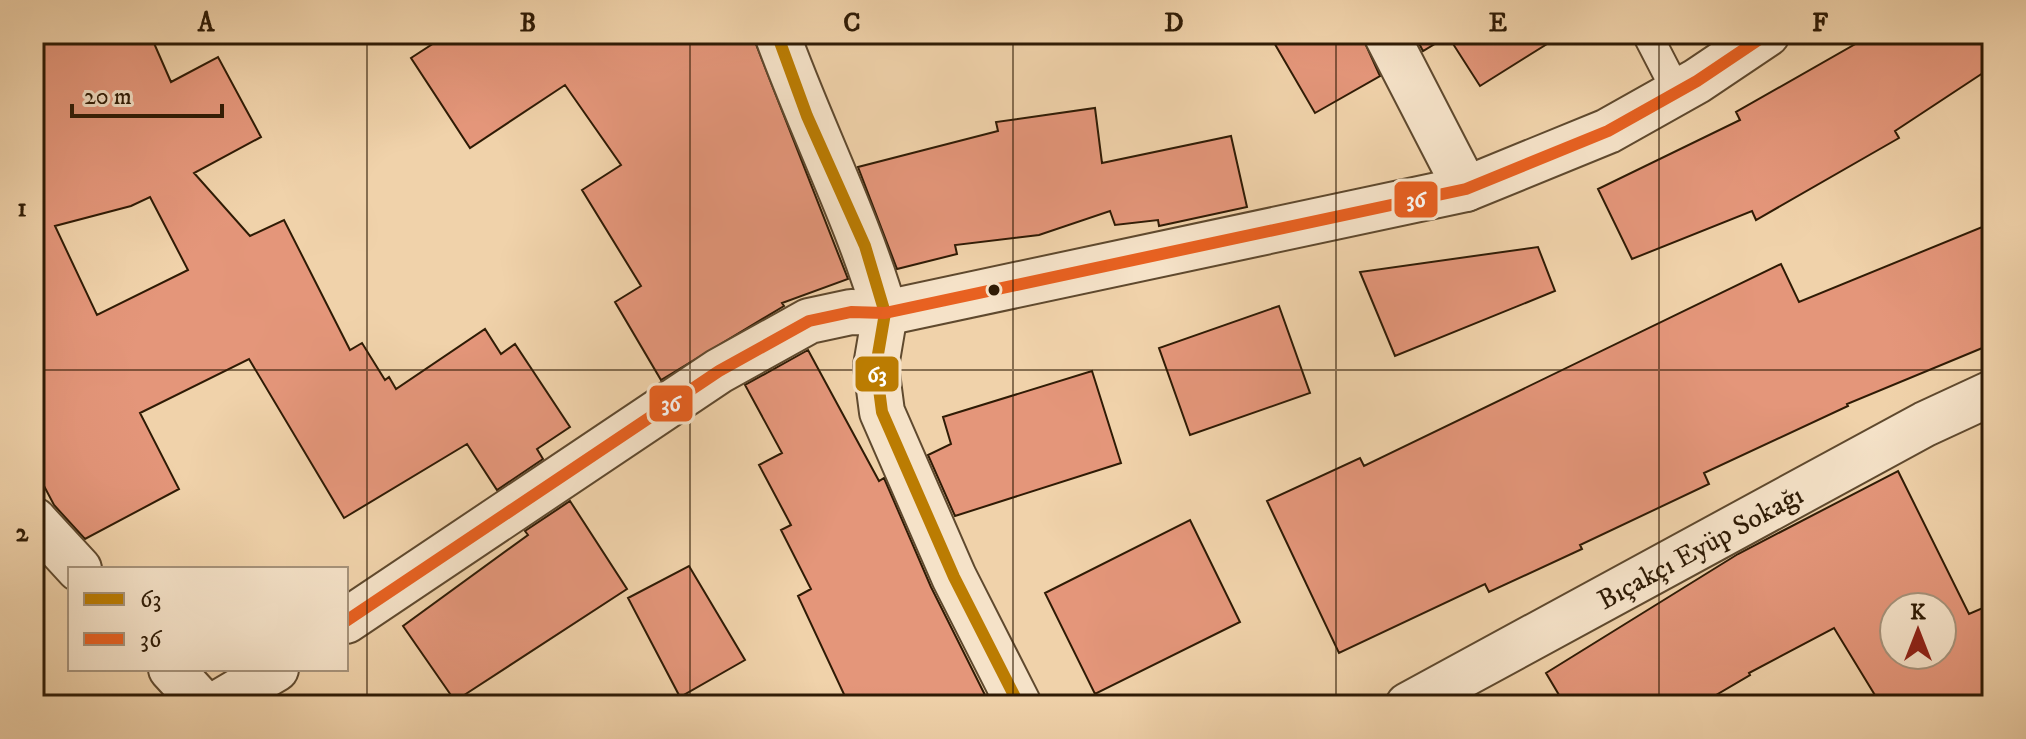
<svg xmlns="http://www.w3.org/2000/svg" width="2026" height="739" font-family="'IM FELL DW Pica',serif">
<style>
.building{fill:#e4967a;stroke:#2f1b05;stroke-width:2;fill-rule:evenodd}
.lines{fill:none;stroke-linecap:round;stroke-linejoin:round}
.service-casing{stroke:#5f492e;stroke-width:32}
.minor-casing{stroke:#5f492e;stroke-width:48}
.tertiary-casing{stroke:#5f492e;stroke-width:48}
.service{stroke:#f5e2c8;stroke-width:28}
.minor{stroke:#f5e2c8;stroke-width:44}
.tertiary{stroke:#f5e2c8;stroke-width:44}
.bus-1-casing{stroke:#f5e2c8;stroke-width:18}
.bus-2-casing{stroke:#f5e2c8;stroke-width:18}
.bus-1{stroke:#bb7c02;stroke-width:12}
.bus-2{stroke:#e86121;stroke-width:12}
.grid{fill:none;stroke:#2f1b05;stroke-width:2;stroke-opacity:0.55}
.bus-dot{fill:#2f1b05;stroke:#f5e2c8;stroke-width:3}
.labels{text-anchor:middle;stroke-width:6;stroke-linejoin:round;paint-order:stroke}
.street-label{font-size:28px;fill:#2f1b05;stroke:#f5e2c8}
.line-badge{stroke:#f5e2c8;stroke-width:3}
.badge-label{font-size:22px;text-anchor:middle;font-weight:bold;fill:#fff}
.neatline{fill:none;stroke:#2f1b05;stroke-width:3}
.grid-label{font-size:26px;text-anchor:middle;font-weight:bold;fill:#2f1b05}
</style>
<rect width="100%" height="100%" fill="#f0d2aa"/>
<filter id="stains"><feTurbulence type="fractalNoise" baseFrequency=".0025" numOctaves="4"/><feColorMatrix values="0 0 0 0 .2 0 0 0 0 .09 0 0 0 0 .02 0 0 0 .5 -.17"/></filter>
<radialGradient id="worn" r=".72"><stop offset=".6" stop-color="#630" stop-opacity="0"/><stop offset="1" stop-color="#630" stop-opacity=".3"/></radialGradient>
<path class="building" d="M34 34H150L171 82 218 57 261 137 194 173 250 236 284 220 350 350 362 343 385 380 389 377 396 389 485 329 501 354 515 344 570 427 537 449 543 459 497 490 467 444 344 518 249 359 140 413 179 489 85 539 54 505 34 467ZM150 197 188 270 97 315 55 226 131 206Z
M448 34H752L848 279 782 303 784 306 661 380 615 302 641 286 582 190 621 165 565 85 470 148 411 58Z
M1269 34H1361L1380 76 1315 113Z
M1414 34H1563L1480 86 1448 36 1423 51Z
M1873 34H1992V67L1895 131 1899 138 1756 220 1752 211 1632 259 1598 189 1740 120 1736 112Z
M1095 108 1102 163 1231 136 1247 207 1159 226 1158 220 1115 225 1110 211 1039 235 955 245 957 254 897 269 858 167 998 131 996 122Z
M1992 223V344L1847 404 1848 406 1704 473 1709 484 1580 545 1582 549 1489 592 1485 584 1339 653 1267 501 1360 458 1364 466 1781 264 1799 302Z
M1538 247 1555 291 1395 356 1360 272Z
M1279 306 1310 393 1190 435 1159 348Z
M808 350 879 481 884 478 931 587 990 705H849L798 596 811 589 781 530 791 525 759 465 782 453 745 385Z
M1092 371 1121 463 955 516 928 455 951 444 943 417Z
M1898 471 1969 614 1992 604V705H1881L1834 628 1749 673 1750 675 1699 705H1565L1546 673 1738 554ZM1894 607H1942V655H1894Z
M570 501 627 589 455 701 403 626 528 535 525 531Z
M1190 520 1240 622 1095 694 1045 593Z
M689 566 745 660 680 697 628 598Z"/>
<g class="lines">
<defs>
<path id="service" d="M1647 34 1677 92"/>
<path id="minor" d="M777 34C811 128 857 217 885 313
M1386 34 1466 189
M34 520 79 569
M171 669 204 705"/>
<g id="tertiary">
<path d="M885 313 876 366 882 412 954 577 1019 705"/>
<path d="M346 621 719 371 809 321 851 312 885 313 1466 189 1608 131 1697 81 1767 34"/>
<path d="M215 705 276 669"/>
<path id="s1" d="M1408 705 1925 424 1992 393"/>
</g>
</defs>
<use href="#service" class="service-casing"/>
<use href="#minor" class="minor-casing"/>
<use href="#tertiary" class="tertiary-casing"/>
<use href="#service" class="service"/>
<use href="#minor" class="minor"/>
<use href="#tertiary" class="tertiary"/>
<defs>
<path id="bus-1" d="M777 34 807 116 865 246 885 313 876 366 882 412 954 577 1019 705"/>
<path id="bus-2" d="M346 621 719 371 809 321 851 312 885 313 1466 189 1608 131 1697 81 1767 34"/>
</defs>
<use href="#bus-1" class="bus-1-casing"/>
<use href="#bus-2" class="bus-2-casing"/>
<use href="#bus-1" class="bus-1"/>
<use href="#bus-2" class="bus-2"/>
</g>
<path class="grid" d="M367 34V705M690 34V705M1013 34V705M1336 34V705M1659 34V705M34 370H1992"/>
<circle class="bus-dot" cx="994" cy="290" r="7"/>
<g class="labels">
<g class="street-label">
<text dy="10" stroke="none"><textPath href="#s1" startOffset="332">Bıçakçı Eyüp Sokağı</textPath></text>
</g>
</g>
<g class="line-badge">
<rect x="1393" y="180" width="46" height="39" rx="8" fill="#e86121"/>
<rect x="854" y="355" width="46" height="38" rx="8" fill="#bb7c02"/>
<rect x="648" y="384" width="46" height="39" rx="8" fill="#e86121"/>
</g>
<g class="badge-label">
<text x="1416" y="207">36</text>
<text x="877" y="382">63</text>
<text x="671" y="411">36</text>
</g>
<rect width="2026" height="739" fill="none" stroke="#f0d2aa" stroke-width="88"/>
<rect x="68" y="567" width="280" height="104" fill="#f5e2c8" stroke="#a6927a" stroke-width="2"/>
<rect x="84" y="593" width="40" height="12" fill="#bb7c02" stroke="#a6927a" stroke-width="2"/>
<text x="140" y="607" font-size="24" fill="#2f1b05">63</text>
<rect x="84" y="633" width="40" height="12" fill="#e86121" stroke="#a6927a" stroke-width="2"/>
<text x="140" y="647" font-size="24" fill="#2f1b05">36</text>
<g transform="translate(1918 631)"><circle r="38" fill="#f5e2c8" stroke="#a6927a" stroke-width="2"/>
<path d="M0-6L14 30L0 20L-14 30Z" fill="#8f2418"/>
<text y="-12" font-size="22" font-weight="bold" text-anchor="middle" fill="#2f1b05">K</text>
</g>
<path d="M72 104v12h150v-12" fill="none" stroke="#2f1b05" stroke-width="4"/>
<text x="84" y="104" font-size="24" fill="#2f1b05" stroke="#f5e2c8" stroke-width="6" paint-order="stroke">20 m</text>
<rect x="44" y="44" width="1938" height="651" class="neatline"/>
<g class="grid-label">
<text x="206" y="31">A</text>
<text x="528" y="31">B</text>
<text x="852" y="31">C</text>
<text x="1174" y="31">D</text>
<text x="1498" y="31">E</text>
<text x="1820" y="31">F</text>
<text x="22" y="216">1</text>
<text x="22" y="541">2</text>
</g>
<rect width="100%" height="100%" filter="url(#stains)"/>
<rect width="100%" height="100%" fill="url(#worn)"/>
</svg>
